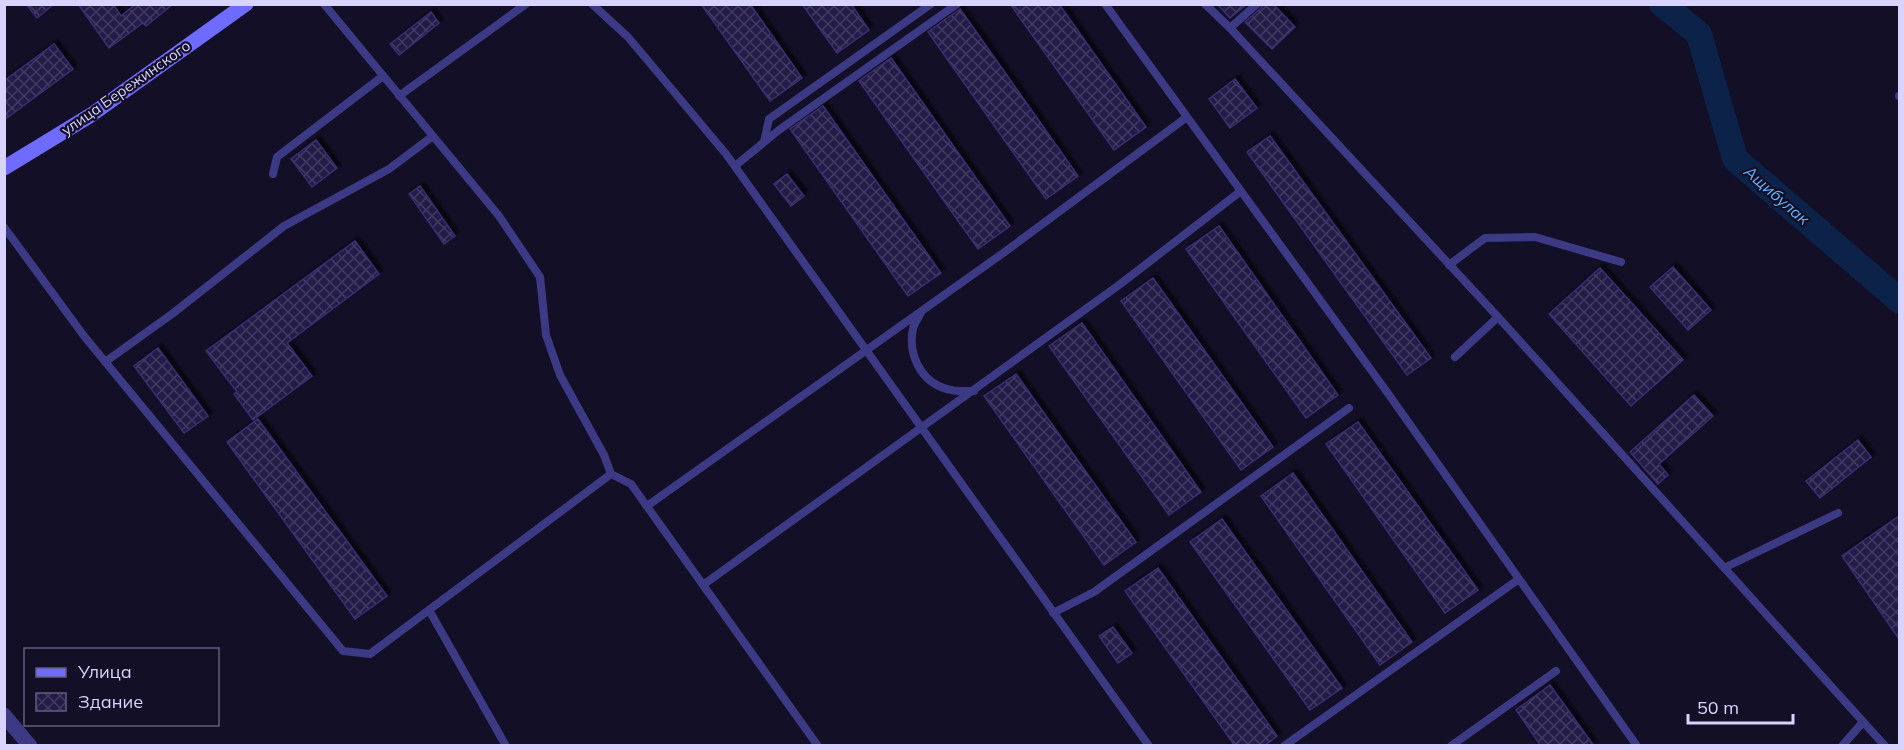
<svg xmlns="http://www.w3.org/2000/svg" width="1904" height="750" font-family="Mulish,sans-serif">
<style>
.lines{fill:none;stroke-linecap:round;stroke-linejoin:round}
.river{stroke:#0c2248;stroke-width:26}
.building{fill:url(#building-cross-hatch);stroke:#3b2d73;stroke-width:1.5;filter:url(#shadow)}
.service{stroke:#3d3a85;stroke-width:8}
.minor{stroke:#3d3a85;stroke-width:15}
.secondary{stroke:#6f6bff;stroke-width:15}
.labels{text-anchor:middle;stroke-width:4.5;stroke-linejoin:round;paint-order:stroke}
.street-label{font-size:15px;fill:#d9d4ff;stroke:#130f26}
.water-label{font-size:16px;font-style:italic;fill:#62b6ff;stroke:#130f26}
</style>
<defs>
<pattern id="building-cross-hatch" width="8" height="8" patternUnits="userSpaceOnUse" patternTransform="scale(1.5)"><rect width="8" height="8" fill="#241b47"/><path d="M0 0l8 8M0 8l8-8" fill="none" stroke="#433b63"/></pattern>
<filter id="shadow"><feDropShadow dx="4" dy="-4" stdDeviation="1.5" flood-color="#0009"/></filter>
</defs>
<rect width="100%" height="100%" fill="#130f26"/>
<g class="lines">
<path class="river" d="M1662 4 1699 34 1735 159 1900 301"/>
</g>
<path class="building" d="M26 4H54L37 18Z
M78 4H113L121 16 136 4H173L146 26 143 23 109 48Z
M701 4H750L802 78 770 101Z
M802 4H851L869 30 837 53Z
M1010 4H1059L1146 127 1114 150Z
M1217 4H1247L1230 18Z
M1263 4H1273L1295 27 1272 49 1245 22 1261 8Z
M960 9 1078 176 1046 199 928 32Z
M431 12 439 23 399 55 390 44Z
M54 44 73 69 4 120V81Z
M891 58 1010 226 978 249 859 81Z
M1235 79 1257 108 1230 128 1209 99Z
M823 106 941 273 908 296 790 129Z
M1270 136 1431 358 1407 375 1247 152Z
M316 140 337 168 312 187 291 159Z
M787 174 804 196 791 206 774 184Z
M420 186 455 236 444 244 409 194Z
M1219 226 1338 395 1306 418 1186 249Z
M355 241 379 274 287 343 312 376 253 420 234 394 237 392 206 351Z
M1673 267 1711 310 1688 330 1650 287Z
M1600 268 1683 360 1631 406 1549 314Z
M1153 278 1273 447 1241 470 1121 301Z
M1082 323 1201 492 1169 515 1049 346Z
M158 348 208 416 184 433 134 366Z
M1016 374 1136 542 1104 565 984 396Z
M1694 395 1713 416 1659 464 1668 475 1658 484 1630 452Z
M258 419 387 596 355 619 227 442Z
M1358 422 1478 590 1445 613 1326 444Z
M1858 440 1871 457 1820 498 1806 481Z
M1293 473 1412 642 1380 665 1261 496Z
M1899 516V639L1842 556Z
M1222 519 1342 688 1310 710 1190 542Z
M1158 568 1277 736 1264 746H1235L1125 591Z
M1113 627 1132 653 1118 663 1099 636Z
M1550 685 1594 746H1541L1516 710Z"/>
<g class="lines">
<path class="service" d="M592 4 628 37 726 154 1149 746
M1105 4 1387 392 1637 746
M1205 4 1230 28 1498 317 1885 746
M1230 28 1257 4
M399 96 526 4
M1899 96H1900
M764 142 769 119 931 4
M735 166 779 130 957 4
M273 174 277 157 383 76
M4 227 84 336 343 651 370 654 611 474 604 455 560 375 546 335 540 277 499 216 324 4
M1449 265 1485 238 1535 237 1621 262
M921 312C919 318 914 323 913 329 908 352 919 378 941 387 952 392 963 391 974 391
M1455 357 1498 317
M105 362 172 314 284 226 389 169 433 136
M611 474 631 484 818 746
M647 506 1006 251 1187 117
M1724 568 1838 513
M703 585 1119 285 1241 191
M429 610 506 746
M1053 613 1094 592 1349 408
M1284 746 1519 579
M1451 746 1556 671
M1842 746 1863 722"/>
<path class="minor" d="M4 715 30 746"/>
<path class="secondary" d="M4 168 91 115 246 4"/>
</g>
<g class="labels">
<g class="street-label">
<text transform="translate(126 88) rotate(-35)" y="5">улица Бережинского</text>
</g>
<g class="water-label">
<text transform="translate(1777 195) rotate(41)" y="6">Ащибулак</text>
</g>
</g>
<rect width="1904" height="750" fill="none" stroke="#d9d4ff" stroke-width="12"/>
<rect x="24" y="648" width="195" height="78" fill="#130f26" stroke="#625e7d" stroke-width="1.5"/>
<rect x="36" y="668" width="30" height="9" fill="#6f6bff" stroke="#625e7d" stroke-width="1.5"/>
<text x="78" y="678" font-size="18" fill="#d9d4ff">Улица</text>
<rect x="36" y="693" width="30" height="18" fill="url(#building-cross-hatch)" stroke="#625e7d" stroke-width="1.5"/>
<text x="78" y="708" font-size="18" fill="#d9d4ff">Здание</text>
<path d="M1688 714v9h105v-9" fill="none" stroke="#d9d4ff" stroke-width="3"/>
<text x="1697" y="714" font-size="18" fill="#d9d4ff" stroke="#130f26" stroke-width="4.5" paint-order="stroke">50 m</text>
</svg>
